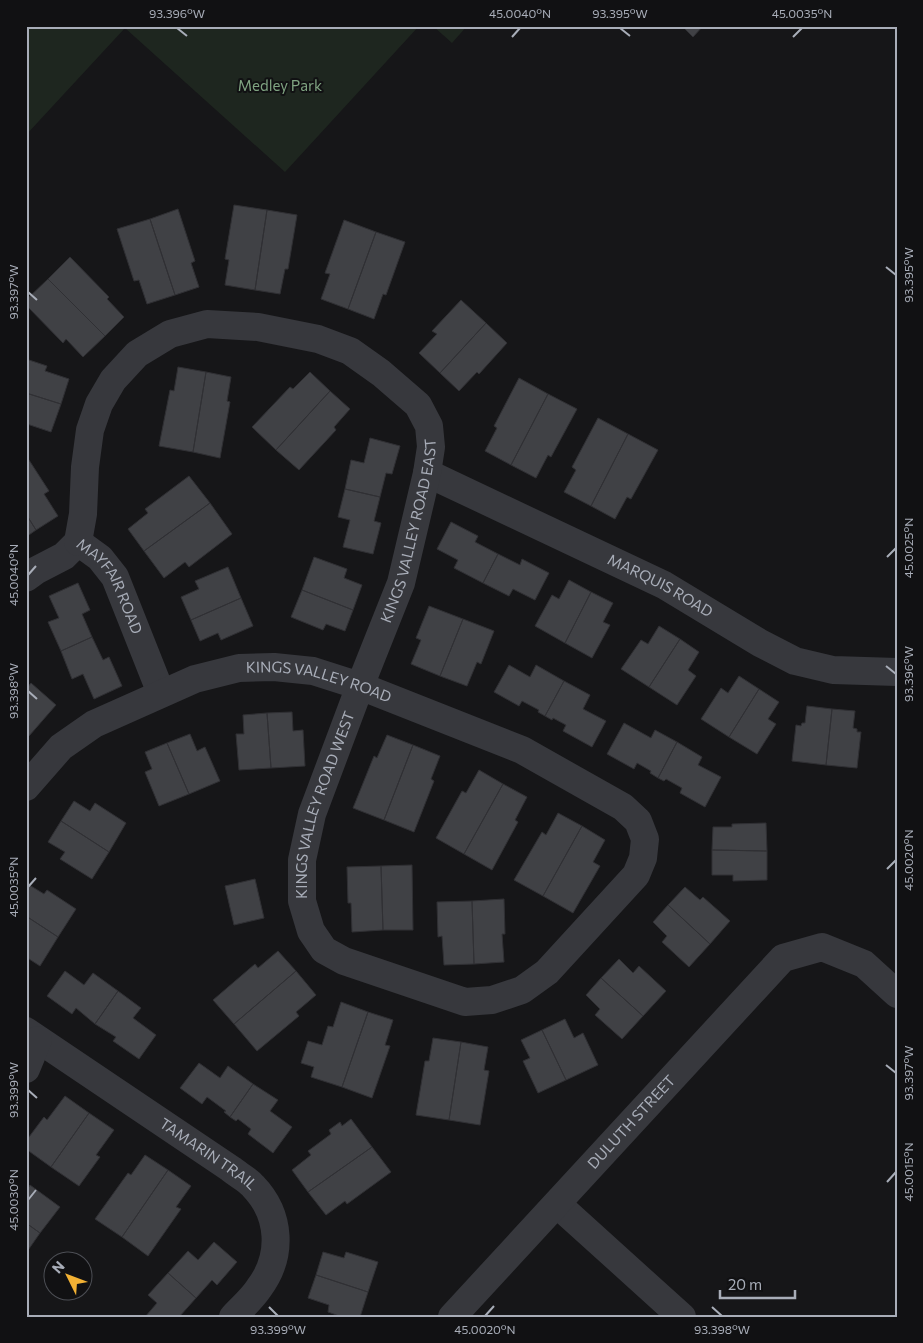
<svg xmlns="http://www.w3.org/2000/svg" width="923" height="1343" font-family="Commissioner,sans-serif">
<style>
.green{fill:#1e261f}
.building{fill:#404145;stroke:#303034}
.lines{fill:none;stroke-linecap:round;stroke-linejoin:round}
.minor{stroke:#37383d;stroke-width:28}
.ticks{fill:none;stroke:#a8adb8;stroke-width:2}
.labels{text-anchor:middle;stroke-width:4;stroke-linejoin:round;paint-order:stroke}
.park-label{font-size:15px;fill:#7fa381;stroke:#111113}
.street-label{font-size:15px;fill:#a8adb8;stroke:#111113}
.neatline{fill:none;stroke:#a8adb8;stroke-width:2}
.ticks-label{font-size:12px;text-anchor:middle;fill:#a8adb8}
</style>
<rect width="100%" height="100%" fill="#161618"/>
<path class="green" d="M26 26H419L285 172 125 28 26 135Z
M433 26H467L452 43Z"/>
<path class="building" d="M682 26H703L693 37Z
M234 205 267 210 255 290 225 285 229 260 225 259Z
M178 209 195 261 191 263 199 287 175 295 150 219Z
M267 210 297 215 288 269H285L280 294 255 290Z
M150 219 175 295 147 304 139 280 134 281 117 229Z
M344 220 376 232 348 309 321 299 330 274 325 273Z
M376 232 405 242 386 295 383 294 374 319 348 309Z
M70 257 109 297 107 299 124 317 105 336 48 279Z
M48 279 105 336 83 357 66 339 63 343 26 305V300Z
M461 300 486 323 440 373 419 353 437 334 432 331Z
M486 323 507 343 479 374 477 372 459 391 440 373Z
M26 359 47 366 45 371 69 379 61 404 26 393Z
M178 367 206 372 193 452 159 446 170 390 174 391Z
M206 372 231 377 227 401 230 402 220 458 193 452Z
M310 372 330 391 276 450 252 427 290 387 293 389Z
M519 378 548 394 511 465 485 451 497 428 494 426Z
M330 391 350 409 334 427 336 430 299 470 276 450Z
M26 393 61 404 51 432 27 424 26 427Z
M548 394 577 409 551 457 548 455 536 478 511 465Z
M598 418 628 434 591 506 564 492 576 470 572 467Z
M628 434 658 450 631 499 627 497 615 519 591 506Z
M370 438 400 446 392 474 386 473 380 497 345 489 351 460 364 463Z
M27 457 49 491 44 494 58 516 36 530 26 514Z
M189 476 210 503 144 551 128 529 148 513 145 509Z
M345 489 380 497 374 521 381 523 373 554 343 547 350 520 338 517Z
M210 503 232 534 189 567 185 562 164 578 144 551Z
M26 514 36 530 26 537Z
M451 522 478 536 475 542 498 554 483 583 454 568 458 560 437 549Z
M498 554 520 565 522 559 549 573 535 600 513 589 509 596 483 583Z
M314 557 347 569 344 578 362 585 353 610 302 590Z
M228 567 241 598 191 620 181 597 199 589 195 581Z
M569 580 591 592 565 643 535 626 552 595 559 599Z
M78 583 90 610 82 614 92 637 61 651 48 622 59 618 49 596Z
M302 590 353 610 345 631 326 624 323 630 291 617Z
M591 592 613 603 603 622 610 625 592 658 565 643Z
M241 598 253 626 221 640 218 633 200 641 191 620Z
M429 606 463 619 440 676 411 664 421 640 416 638Z
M463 619 494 631 481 664 477 662 467 686 440 676Z
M659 626 680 639 649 687 621 669 641 640 648 644Z
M92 637 103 660 109 657 122 686 94 699 83 674 72 679 61 651Z
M680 639 699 652 688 670 696 676 677 705 649 687Z
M509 665 530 677 536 665 564 681 545 716 538 712 539 710 522 701 519 706 494 692Z
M739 676 759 689 729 737 701 719 721 688 728 693Z
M564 681 590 695 583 709 606 721 592 747 563 731 566 725 553 718 552 720 545 716Z
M31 683 56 705 29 736 26 734V689Z
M759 689 779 702 768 719 776 724 757 754 729 737Z
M807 706 832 709 826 765 792 761 796 725 801 726 802 723H805Z
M832 709 855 711 853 728 857 729V732H861L857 768 826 765Z
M292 712 293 731 303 730 305 766 271 768 267 713Z
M267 713 271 768 239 770 236 734H244L243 715Z
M624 723 651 738 655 730 677 742 658 778 650 773 651 771 637 763 634 769 607 754Z
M190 734 197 751 205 747 220 781 189 794 167 743Z
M387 735 413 745 384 820 353 808 374 756 377 758Z
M677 742 702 757 698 765 721 777 705 807 680 793 682 788 666 779 664 781 658 778Z
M167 743 189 794 159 806 145 772 152 769 145 752Z
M413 745 440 756 431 779 434 781 414 832 384 820Z
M479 770 503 784 464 854 436 838 462 791 466 793Z
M503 784 527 797 515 820 518 822 492 870 464 854Z
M74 801 90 811 95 803 126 823 109 852 61 821Z
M558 813 582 826 543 896 514 880 542 832 546 835Z
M61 821 109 852 92 879 60 859 65 852 48 842Z
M766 823 767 851 712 850 713 827H732V824Z
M582 826 605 840 593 862 600 866 573 913 543 896Z
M712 850 767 851V880L733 881V875H712Z
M412 865 413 930H383L381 866Z
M381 866 383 930 352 932 351 903H348L347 867Z
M255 879 264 918 234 925 225 886Z
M26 883 44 894 47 890 76 909 58 937 26 916Z
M685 887 700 900 703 897 730 921 710 944 668 905Z
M504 899 505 934H502L504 962 474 964 472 901Z
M472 901 474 964 444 965 442 936 438 937 437 902Z
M668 905 710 944 689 967 662 942 667 936 653 922Z
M26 916 58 937 40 966 26 957Z
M278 951 296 971 234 1024 213 1000 255 964 258 968Z
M619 959 633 973 639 966 666 991 643 1016 601 978Z
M65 971 84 985 93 973 118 991 95 1024 76 1008 72 1014 47 996Z
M296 971 316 995 296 1012 299 1016 257 1051 234 1024Z
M601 978 643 1016 622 1039 595 1015 600 1009 586 995Z
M118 991 141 1008 133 1018 156 1035 139 1059 113 1041 116 1037 95 1024Z
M341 1002 368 1012 342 1087 311 1077 314 1067 301 1063 308 1041 322 1045 328 1026 333 1027Z
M368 1012 393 1020 385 1045 390 1046 372 1098 342 1087Z
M565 1019 574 1038 583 1033 598 1065 566 1080 542 1030Z
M542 1030 566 1080 538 1093 523 1061 530 1058 521 1040Z
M433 1038 461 1042 449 1120 416 1115 425 1061H429Z
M461 1042 488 1047 484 1070 489 1071 480 1125 449 1120Z
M199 1063 220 1078 228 1066 253 1084 230 1117 224 1112 226 1111 207 1097 202 1104 180 1088Z
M253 1084 278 1100 270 1111 292 1127 273 1153 248 1134 251 1129 238 1119 236 1121 230 1117Z
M65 1096 89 1113 51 1167 26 1149V1141L44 1117 47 1120Z
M89 1113 114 1130 96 1155 100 1157 79 1186 51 1167Z
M351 1119 372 1147 308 1192 292 1170 311 1155 308 1151 331 1134 329 1130 340 1122 342 1126Z
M372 1147 391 1172 347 1204 345 1201 326 1215 308 1192Z
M145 1155 168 1170 122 1237 95 1219 128 1173 131 1175Z
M168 1170 191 1186 176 1207 181 1209 148 1256 122 1237Z
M30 1185 60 1207 40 1233 26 1223V1191Z
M26 1223 40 1233 26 1253Z
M214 1242 237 1262 217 1285 212 1280 196 1298 168 1273 188 1251 198 1260Z
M323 1252 344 1258 346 1252 378 1262 368 1292 316 1275Z
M168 1273 196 1298 179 1317H145L157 1303 148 1295Z
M316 1275 368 1292 360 1317H342L328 1312 329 1305 308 1298Z"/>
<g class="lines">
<g class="minor">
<path id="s1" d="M427 473 664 585 760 643 795 661 833 670 897 672"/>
<path id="s2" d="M26 578 37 570 64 556 78 542 100 558 115 577 161 693"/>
<path id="s3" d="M26 787 61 747 94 724 195 679 239 668 274 667 313 671 360 686 522 750 623 807 638 821 645 839 643 858 636 875 547 972 522 990 492 1000 465 1002 344 961 324 950 311 931 302 901V860L312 814 360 686 401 583 427 473 431 447 429 426 418 405 381 373 350 351 318 339 258 327 207 324 170 334 137 354 113 380 99 404 90 430 85 467 83 514 78 542"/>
<path id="s4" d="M26 1031 231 1169C238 1175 247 1179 253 1186 281 1215 283 1256 259 1288 252 1299 241 1308 233 1317"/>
<path d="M26 1069 38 1040"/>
<path d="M557 1204 682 1317"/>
<path id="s5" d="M452 1317 783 958 822 947 864 964 897 994"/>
</g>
</g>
<path class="ticks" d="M177 28 187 36M620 28 630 36M512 37 520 28M793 37 802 28M886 267 896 275M28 292 37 300M887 557 896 548M28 575 36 566M886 666 896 674M28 691 37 699M887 869 896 860M28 887 36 878M886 1065 896 1073M28 1090 37 1098M887 1182 896 1172M28 1200 36 1190M269 1307 278 1316M712 1307 722 1316M485 1316 494 1306"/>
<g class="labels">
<g class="park-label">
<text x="280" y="91">Medley Park</text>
</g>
<g class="street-label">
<text dy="5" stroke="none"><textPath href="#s3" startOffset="1555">KINGS VALLEY ROAD EAST</textPath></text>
<text dy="5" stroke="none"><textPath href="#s1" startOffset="259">MARQUIS ROAD</textPath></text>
<text dy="5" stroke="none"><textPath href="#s2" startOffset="120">MAYFAIR ROAD</textPath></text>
<text dy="5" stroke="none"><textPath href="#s3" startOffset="331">KINGS VALLEY ROAD</textPath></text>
<text dy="5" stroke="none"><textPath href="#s3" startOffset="1266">KINGS VALLEY ROAD WEST</textPath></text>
<text dy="5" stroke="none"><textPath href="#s5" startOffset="265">DULUTH STREET</textPath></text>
<text dy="5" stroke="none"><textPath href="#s4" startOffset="220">TAMARIN TRAIL</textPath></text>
</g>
</g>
<rect width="923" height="1343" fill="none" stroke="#111113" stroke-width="55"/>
<g transform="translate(68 1276) rotate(312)"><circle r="24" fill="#111113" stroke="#4d4f55"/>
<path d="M0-4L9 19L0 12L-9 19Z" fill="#f2b134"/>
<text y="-8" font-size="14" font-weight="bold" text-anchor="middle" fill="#a8adb8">N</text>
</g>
<path d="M720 1290v8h75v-8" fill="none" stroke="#a8adb8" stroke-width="2.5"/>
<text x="728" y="1290" font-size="15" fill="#a8adb8" stroke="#111113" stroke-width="4" paint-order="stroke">20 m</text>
<rect x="28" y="28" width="868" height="1288" class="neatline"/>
<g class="ticks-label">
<text x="177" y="18">93.396°W</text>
<text x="520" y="18">45.0040°N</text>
<text x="620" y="18">93.395°W</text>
<text x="802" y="18">45.0035°N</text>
<text transform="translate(909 275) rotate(-90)" y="4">93.395°W</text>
<text transform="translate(14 292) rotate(-90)" y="4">93.397°W</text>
<text transform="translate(909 548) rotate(-90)" y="4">45.0025°N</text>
<text transform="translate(14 575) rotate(-90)" y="4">45.0040°N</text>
<text transform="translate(909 674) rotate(-90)" y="4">93.396°W</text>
<text transform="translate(14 691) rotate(-90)" y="4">93.398°W</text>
<text transform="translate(909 860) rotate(-90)" y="4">45.0020°N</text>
<text transform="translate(14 887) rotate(-90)" y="4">45.0035°N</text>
<text transform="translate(909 1073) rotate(-90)" y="4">93.397°W</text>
<text transform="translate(14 1090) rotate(-90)" y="4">93.399°W</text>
<text transform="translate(909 1172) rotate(-90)" y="4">45.0015°N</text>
<text transform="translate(14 1200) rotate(-90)" y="4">45.0030°N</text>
<text x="278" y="1334">93.399°W</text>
<text x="485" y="1334">45.0020°N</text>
<text x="722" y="1334">93.398°W</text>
</g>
</svg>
